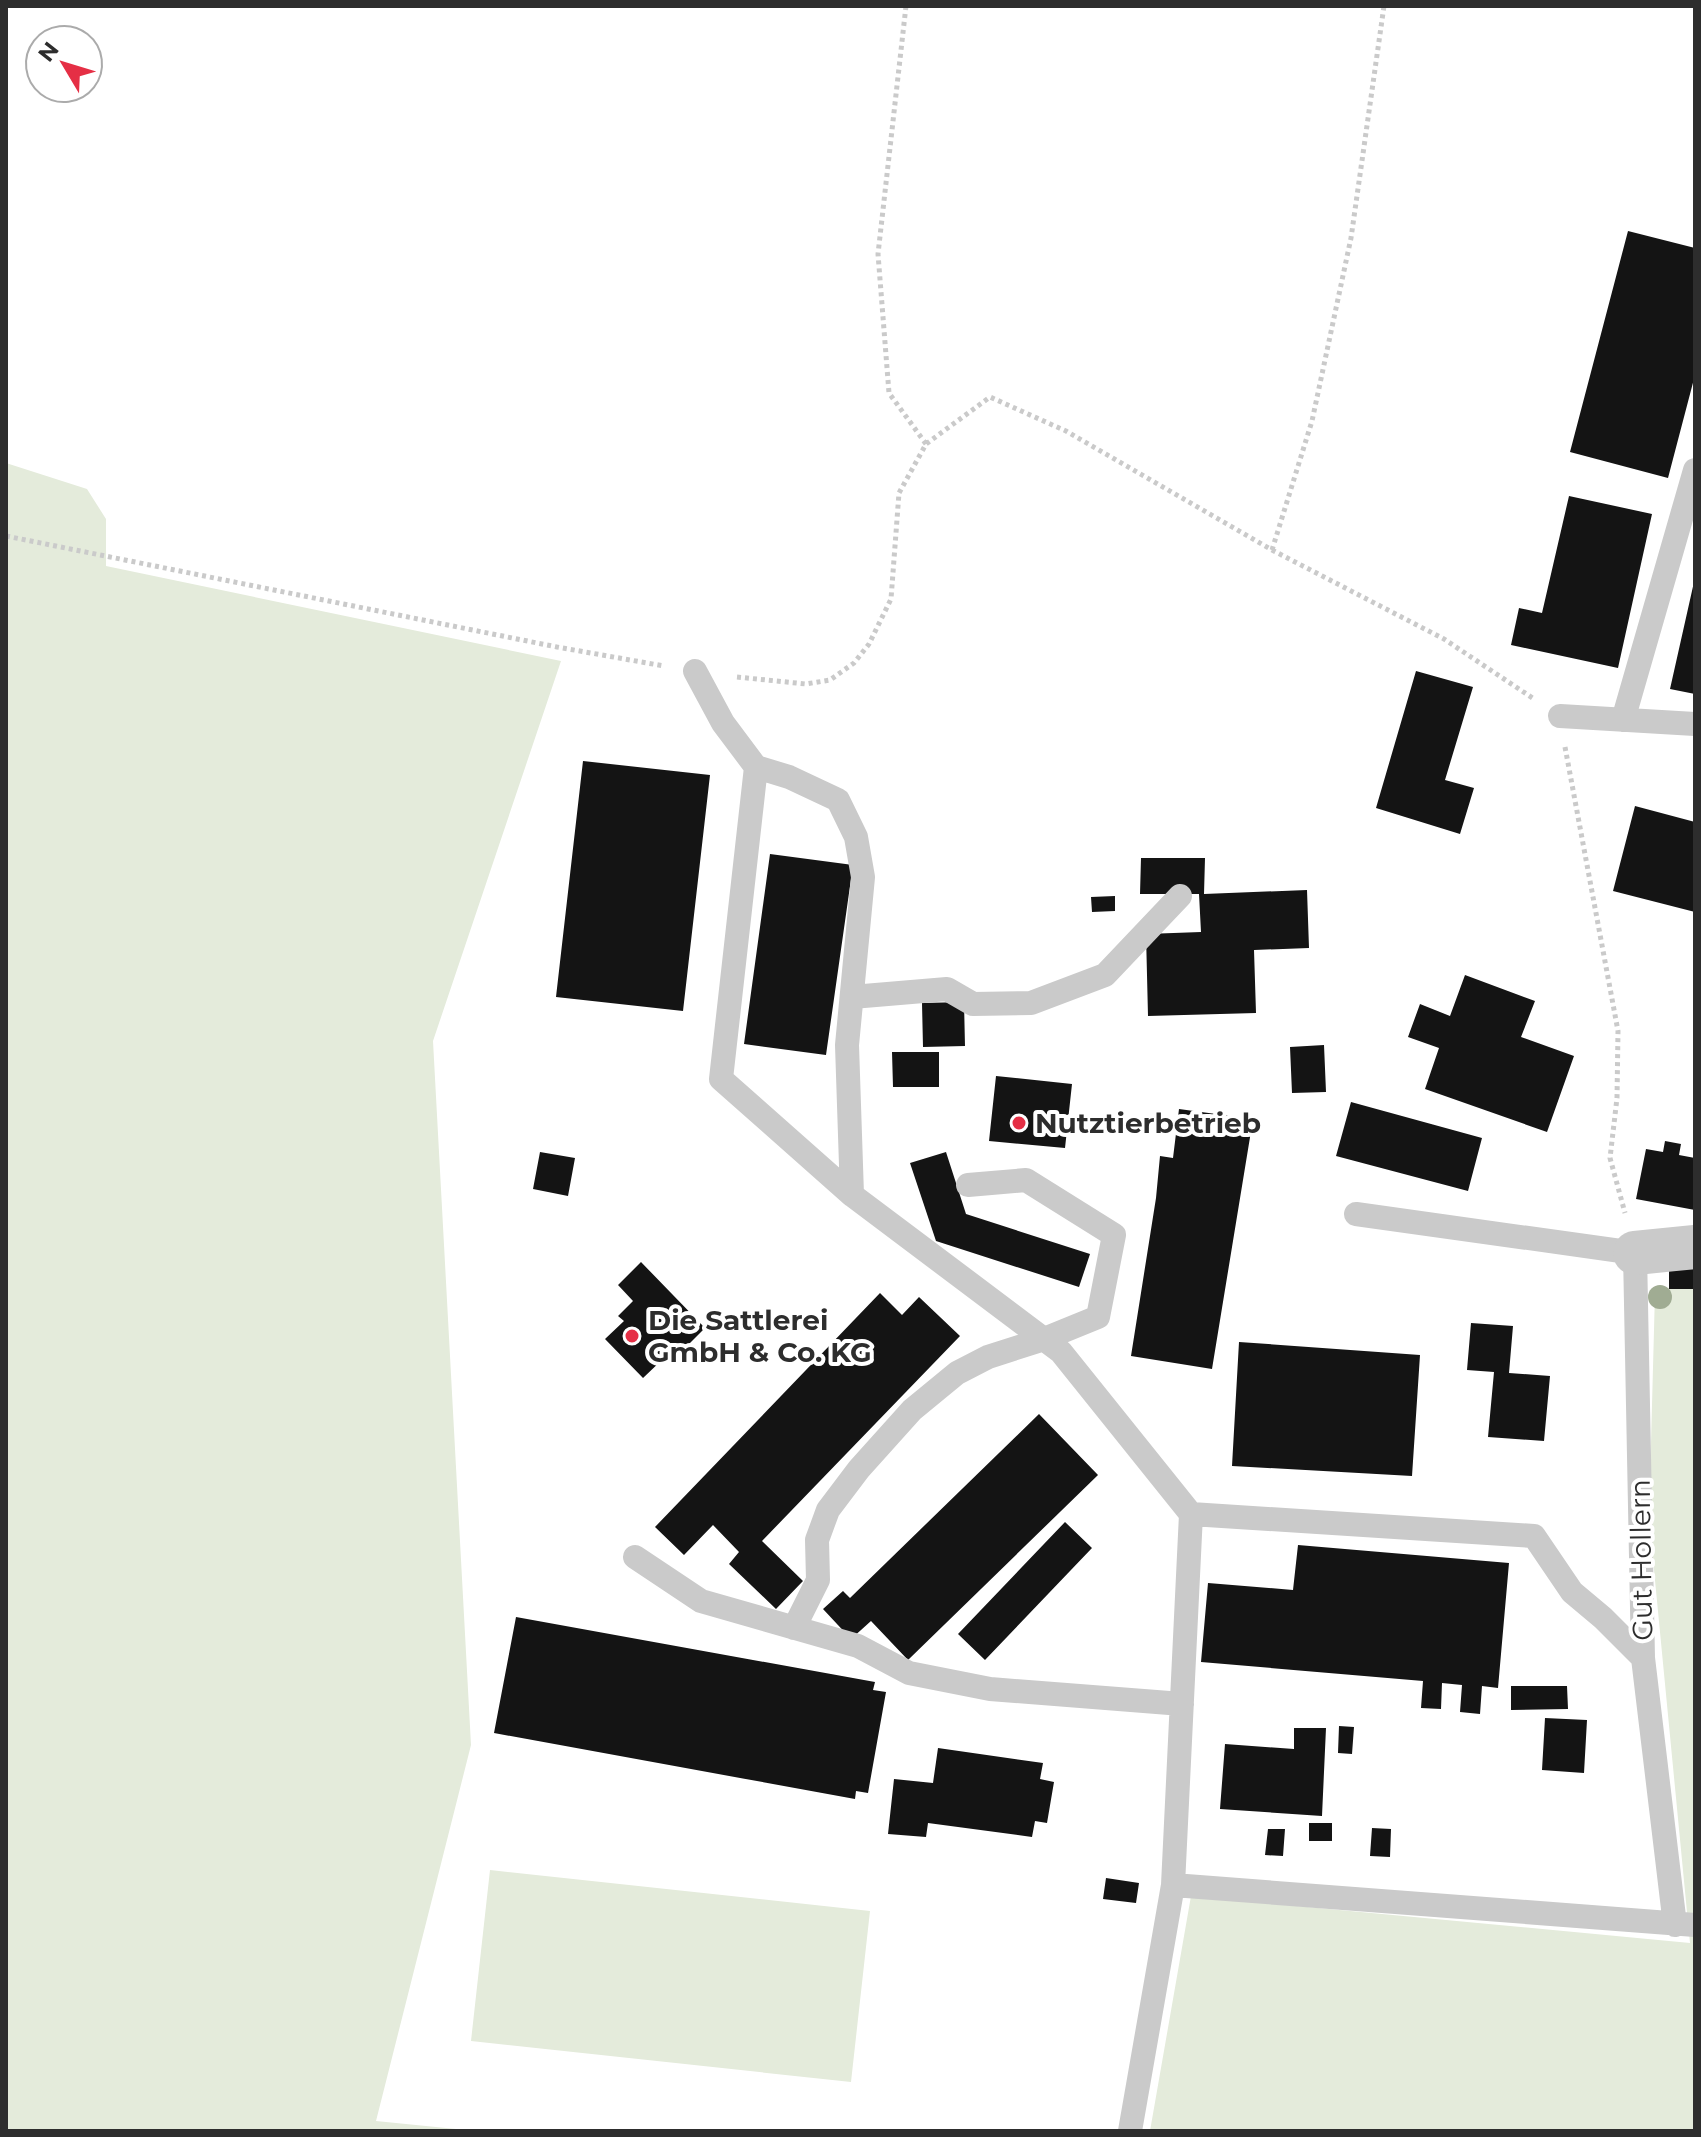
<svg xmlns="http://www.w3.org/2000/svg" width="1701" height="2137" font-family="Montserrat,sans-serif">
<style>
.green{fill:#e4ebdb}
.building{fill:#141414}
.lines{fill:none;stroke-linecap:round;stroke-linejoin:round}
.path{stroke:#cacaca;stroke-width:5;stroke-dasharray:4 4;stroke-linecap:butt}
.lane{stroke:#cacaca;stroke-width:24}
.street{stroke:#cacaca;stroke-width:44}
.tree{fill:#a0ac93}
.poi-dot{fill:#e52f45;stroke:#fff;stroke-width:3}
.labels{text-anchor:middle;stroke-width:8;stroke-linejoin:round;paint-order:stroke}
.poi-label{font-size:28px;font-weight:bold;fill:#2d2d2d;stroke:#fff;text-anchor:start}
.street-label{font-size:28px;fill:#2d2d2d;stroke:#fff}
</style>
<rect width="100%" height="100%" fill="#fff"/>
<path class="green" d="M6 463 87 489 106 519V566L561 661 433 1041 471 1745 376 2121 476 2131H6Z
M1695 1281V2131H1150L1191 1896 1690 1943 1649 1518 1655 1292Z
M490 1870 870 1911 851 2082 471 2041Z"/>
<path class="building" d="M1628 231 1695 248V375L1668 478 1570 452Z
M1569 496 1652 514 1618 668 1511 645 1519 608 1542 613Z
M1694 582 1695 583V694L1670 689Z
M1416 671 1473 687 1445 780 1474 788 1460 834 1376 808Z
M583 761 710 775 683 1011 556 997Z
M1635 806 1695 822V912L1613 891Z
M770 854 853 865 826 1055 744 1044Z
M1141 858H1205L1204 894 1307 890 1309 948 1254 950 1256 1013 1148 1016 1146 934 1201 932 1199 894H1140Z
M1115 896V911L1092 912 1091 897Z
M1465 975 1535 1001 1521 1037 1574 1056 1547 1132 1425 1089 1439 1048 1408 1037 1420 1004 1450 1016Z
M964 1002 965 1046 923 1047 922 1003Z
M1324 1045 1326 1092 1292 1093 1290 1047Z
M892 1052H939V1087H893Z
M996 1076 1072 1084 1065 1148 989 1141Z
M1351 1102 1482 1138 1468 1191 1336 1156Z
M1179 1109 1253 1119 1212 1369 1131 1356 1156 1198 1160 1156 1173 1158Z
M1665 1141 1681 1144 1679 1155 1695 1158V1210L1636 1199 1646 1149 1663 1152Z
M540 1152 575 1158 568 1196 533 1189Z
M946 1152 966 1214 1090 1254 1079 1287 936 1241 910 1163Z
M1669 1258H1695V1289H1669Z
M641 1262 705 1328 670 1363 664 1358 643 1378 605 1339 624 1321 618 1316 633 1301 618 1285Z
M880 1293 902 1315 919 1297 960 1336 762 1541 803 1581 776 1609 729 1564 739 1552 713 1525 684 1555 655 1527Z
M1471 1323 1513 1326 1509 1373 1550 1376 1544 1441 1488 1437 1494 1372 1467 1370Z
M1239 1342 1420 1355 1412 1476 1232 1466Z
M1039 1414 1098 1475 908 1660 871 1621 851 1639 823 1609 843 1591 850 1598Z
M1065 1522 1092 1548 985 1660 958 1634Z
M1298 1545 1509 1563 1498 1688 1482 1686 1480 1714 1460 1712 1462 1685 1442 1683 1441 1709 1421 1708 1423 1681 1201 1662 1208 1583 1293 1590Z
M516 1617 875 1682 873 1690 886 1692 868 1793 856 1791 855 1799 494 1733Z
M1511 1686H1567L1568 1709 1511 1710Z
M1545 1718 1587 1720 1584 1773 1542 1770Z
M1339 1726 1354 1727 1352 1754 1338 1753Z
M1294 1728H1326L1322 1816 1220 1809 1225 1744 1294 1749Z
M938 1748 1043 1763 1040 1779 1054 1782 1047 1823 1035 1821 1032 1837 928 1823 926 1837 888 1834 894 1779 933 1783Z
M1309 1823H1332V1841H1309Z
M1372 1828 1391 1829 1390 1857 1370 1856Z
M1268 1829H1285L1283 1856 1265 1855Z
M1106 1878 1139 1883 1136 1903 1103 1899Z"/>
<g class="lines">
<path class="path" d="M906 6 878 254 889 393 926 444
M6 536 557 647 664 666
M1272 550 1312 421 1351 238 1384 6
M737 677 806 684 830 680 854 663 869 644 891 599 899 493 926 444 990 397 1066 431 1272 550 1444 639 1534 699
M1565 747 1618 1031 1617 1098 1610 1158 1625 1213"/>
<path class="lane" d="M695 671 723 723 756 767 721 1079 852 1195 1061 1352 1191 1514 1534 1536 1572 1592 1603 1618 1643 1658
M1560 716 1695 724
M1623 720 1695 470
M756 767 789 777 838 800 856 837 863 877 847 1045 852 1195
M852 997 947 989 973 1004 1031 1003 1105 975 1180 896
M1356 1214 1635 1253 1643 1658 1675 1925
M635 1557 701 1601 858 1646 909 1673 990 1689 1182 1704
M794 1628 818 1580 817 1540 828 1510 859 1469 912 1410 957 1373 988 1357 1044 1339 1098 1317 1114 1235 1026 1180 968 1185
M1173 1885 1191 1514
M1130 2131 1173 1885 1695 1925"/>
<path class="street" d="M1635 1253 1695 1247"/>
</g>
<circle class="tree" cx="1660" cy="1297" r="12"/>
<g class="poi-dot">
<circle cx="1019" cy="1123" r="8"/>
<circle cx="632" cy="1336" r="8"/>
</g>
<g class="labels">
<g class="poi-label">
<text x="1035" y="1133">Nutztierbetrieb</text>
<text x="648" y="1330">Die Sattlerei<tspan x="648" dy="32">GmbH &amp; Co. KG</tspan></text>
</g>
<g class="street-label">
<text transform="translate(1641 1560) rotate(-91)" y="10">Gut Hollern</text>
</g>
</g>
<rect width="1701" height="2137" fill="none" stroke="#2d2d2d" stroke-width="16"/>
<g transform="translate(64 64) rotate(308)"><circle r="38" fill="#ffffff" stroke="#ababab" stroke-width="2"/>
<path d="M0-6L14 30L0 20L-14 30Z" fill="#e52f45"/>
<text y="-12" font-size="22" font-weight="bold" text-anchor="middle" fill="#2d2d2d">N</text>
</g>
</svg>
